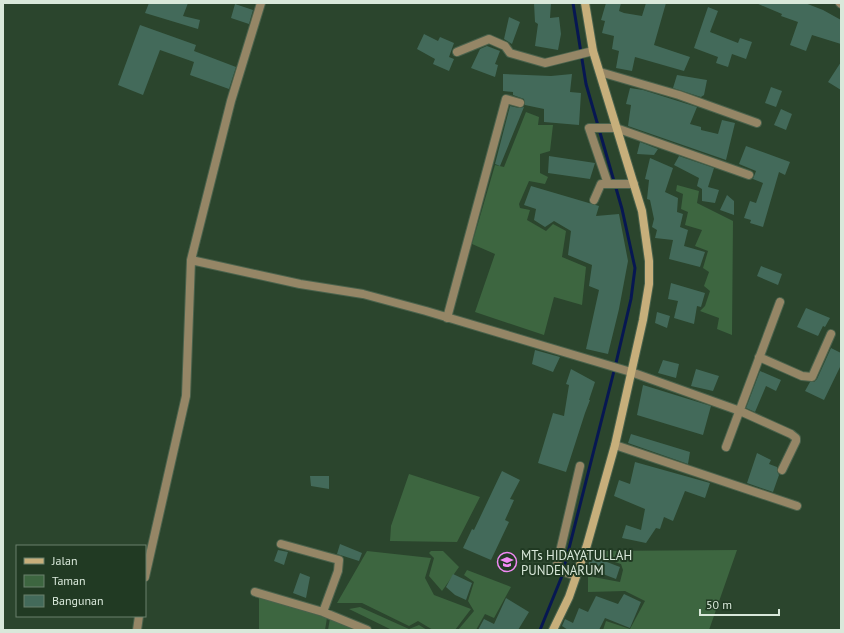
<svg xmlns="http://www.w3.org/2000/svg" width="844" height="633" font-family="'PT Sans',sans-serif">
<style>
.green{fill:#3d6640}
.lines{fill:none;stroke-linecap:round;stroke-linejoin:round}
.stream{stroke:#071752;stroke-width:3}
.building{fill:#436a5a}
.minor-casing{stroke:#4a624c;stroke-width:10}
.secondary-casing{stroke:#4a624c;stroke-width:10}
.minor{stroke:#958666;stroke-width:8}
.secondary{stroke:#c7af7b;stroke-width:8}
.labels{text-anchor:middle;stroke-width:4;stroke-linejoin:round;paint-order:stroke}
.poi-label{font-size:13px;fill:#d9e8da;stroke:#213a23;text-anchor:start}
</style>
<rect width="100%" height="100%" fill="#2b452d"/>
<path class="green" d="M526 112 539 117 538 125H553L550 151 540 154V173L548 177 545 184 529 181 519 204 520 208 530 210 527 220 546 231 553 224 566 231 562 257 586 267 582 305 554 297 544 335 475 312 495 254 472 244 495 165 504 167Z
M677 185 699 191 697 203 733 221 732 335 717 329 719 318 700 311 705 306 710 291 704 286 709 272 703 268 708 251 695 246 702 230 685 225 688 212 681 209 683 194 676 191Z
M409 474 480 497 457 542 390 541 391 526Z
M737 550 709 630H603L606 621 630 629 645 601 625 591 588 592V576L620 582 623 570 621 564 593 555 594 551Z
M367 551 431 558 425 578 434 595 471 609 455 630H433L418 621 409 626 362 603H337Z
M431 551H443L459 567 442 591 429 576 434 558 429 553Z
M467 570 511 587 494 618 485 614 476 630H458L474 611 468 601 474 582 464 575Z
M259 597 327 618 325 630H259Z
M360 607 409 629 419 625 427 630H392L349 609Z
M330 618 358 630H328Z"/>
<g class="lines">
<path class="stream" d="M540 630 562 576 616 363 631 299 635 268 622 209 586 84 573 3"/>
</g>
<path class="building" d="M149 3H188L183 16 200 20 198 29 145 13Z
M534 3H551L550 18 559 17 561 34 558 50 535 46 538 24 535 22Z
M606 3H621L619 11 624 13 642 16 646 3H666L654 45 690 57 684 71 635 57 632 71 616 68 619 51 612 49 614 36 602 33 605 21 601 20Z
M756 3H805L823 10 841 20V44L812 35 806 51 790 45 798 22 781 16 782 14Z
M235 4 253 10 249 24 231 18Z
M708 7 718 11 710 32 738 43 740 38 752 42 746 59 732 54 728 67 716 63 718 57 694 48Z
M509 17 520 22 512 44 504 39Z
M140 25 196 45 194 51 236 67 229 89 190 75 194 62 160 50 143 95 118 85Z
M424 34 438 41 440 37 454 43 449 57 454 59 449 71 433 64 435 59 417 49Z
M487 46 500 51 495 64 498 65 495 77 471 68 480 49Z
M841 62V90L828 82Z
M503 74 551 76 572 74 570 92 581 93 579 125 544 122V109L525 105 524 99 513 95V92L503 91Z
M677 75 707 80 704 95 701 97 673 88Z
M771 87 782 91 776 107 765 103Z
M630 88 643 90 697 107 690 124 701 127V130L718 134 722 120 735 123 726 160 628 126 631 105 626 104Z
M510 106 519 108 524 107 500 166 495 164Z
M781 109 792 114 786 130 774 125Z
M640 142 658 149 654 155 637 154Z
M746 146 790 162 785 175 779 172 763 227 750 223 751 220 744 218 750 201 756 203 763 183 753 179 756 171 739 164Z
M549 156 595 163 590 179 548 173Z
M679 156 714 168 708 187 719 190 715 203 702 201V189L697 186 699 178 674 165Z
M650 158 673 168 665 192 678 198 677 212 683 214 680 227 688 230 684 246 705 252 700 267 669 259 673 240 655 238 657 230 652 227 654 219 650 200 647 199 649 180 645 179Z
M531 186 599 206 596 216 619 214 628 261 619 309 608 354 586 349 599 290 589 286 592 265 568 255 571 231 554 221 545 227 534 220 536 209 524 205Z
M727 195 734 201V215L720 210Z
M761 266 782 274 778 285 757 276Z
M671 283 705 293 701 307 697 306 694 324 674 318 678 301 668 299Z
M806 308 830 318 825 327 823 326 818 336 797 327Z
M657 312 670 316 667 328 655 323Z
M831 348 841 353V365L824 400 805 391 810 382H814L817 379Z
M535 350 560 357 553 372 532 364Z
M663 360 679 364 676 378 658 373Z
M571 369 595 382 589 400H590L585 413 566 472 538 463 553 413 564 416 569 385 566 384Z
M696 369 719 376 713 391 691 386Z
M760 371 781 380 776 391 766 386 755 412 746 408Z
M643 385 711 406 703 435 637 415Z
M631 434 690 452 688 464 628 443Z
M757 453 771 460 769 464 777 467V471L779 475 773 492 747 483Z
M635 462 710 483 705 498 685 491 673 521 664 517 660 529 656 528 646 543 622 538 626 525 641 530 645 509 614 496 619 480 630 484Z
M502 471 520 480 510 499 514 500 505 520 509 522 491 560 463 548 472 529 474 530Z
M310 476H329V489L311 486Z
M340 544 362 553 359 561 337 554Z
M278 550 288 552 284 565 274 561Z
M591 556 620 567 616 579 587 568Z
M300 573 310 577 306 598 293 593Z
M453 574 472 583 466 600 455 595 446 587Z
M624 594 641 602 630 628 605 618 599 630H568L562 626 565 619 573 623 579 608 588 612 596 596 618 604Z
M506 598 529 612 518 630H478L484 619 494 624Z"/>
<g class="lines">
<defs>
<path id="minor" d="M840 3 841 4
M457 52 489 39 505 46 510 53 545 63 593 51
M600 72 679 95 757 123
M608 184 589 128H616L749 175
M594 200 601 184H634
M191 260 300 284 363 294 426 311 631 372 740 411 791 434 796 438V441L782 470
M447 318 506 99 520 103
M759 357 802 376 812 377 831 334
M615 445 797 506
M726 447 780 302
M281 544 339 560 338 571 323 612
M576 576 556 569 580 466
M145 577 186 396 191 260 231 101 261 3
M255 592 323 612 367 630
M137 630 139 616"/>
<path id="secondary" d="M553 630 569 597 587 545 615 445 643 320 649 284V261L642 211 593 51 585 3"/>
</defs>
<use href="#minor" class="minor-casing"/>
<use href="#secondary" class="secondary-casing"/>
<use href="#minor" class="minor"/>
<use href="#secondary" class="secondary"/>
</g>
<defs>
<symbol id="school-ring" viewBox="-11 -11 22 22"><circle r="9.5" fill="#213a23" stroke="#f18af4" stroke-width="1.5"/><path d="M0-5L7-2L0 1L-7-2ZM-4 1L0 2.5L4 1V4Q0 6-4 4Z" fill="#f18af4"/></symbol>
</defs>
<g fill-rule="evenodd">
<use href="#school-ring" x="496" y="551" width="22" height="22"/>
</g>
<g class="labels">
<g class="poi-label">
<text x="521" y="560">MTs HIDAYATULLAH<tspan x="521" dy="15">PUNDENARUM</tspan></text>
</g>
</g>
<rect width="844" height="633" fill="none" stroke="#d9e8da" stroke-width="8"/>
<rect x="16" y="545" width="130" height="72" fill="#213a23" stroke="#6b806c"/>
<rect x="24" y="558" width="20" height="6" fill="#c7af7b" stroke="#6b806c"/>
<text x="52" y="565" font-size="12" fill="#d9e8da">Jalan</text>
<rect x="24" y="575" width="20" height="12" fill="#3d6640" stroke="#6b806c"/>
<text x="52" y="585" font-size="12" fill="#d9e8da">Taman</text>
<rect x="24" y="595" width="20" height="12" fill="#436a5a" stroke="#6b806c"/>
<text x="52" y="605" font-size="12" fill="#d9e8da">Bangunan</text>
<path d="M700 609v6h79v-6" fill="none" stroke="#d9e8da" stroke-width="2"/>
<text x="706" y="609" font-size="12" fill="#d9e8da" stroke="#213a23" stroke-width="3" paint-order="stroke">50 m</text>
</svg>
